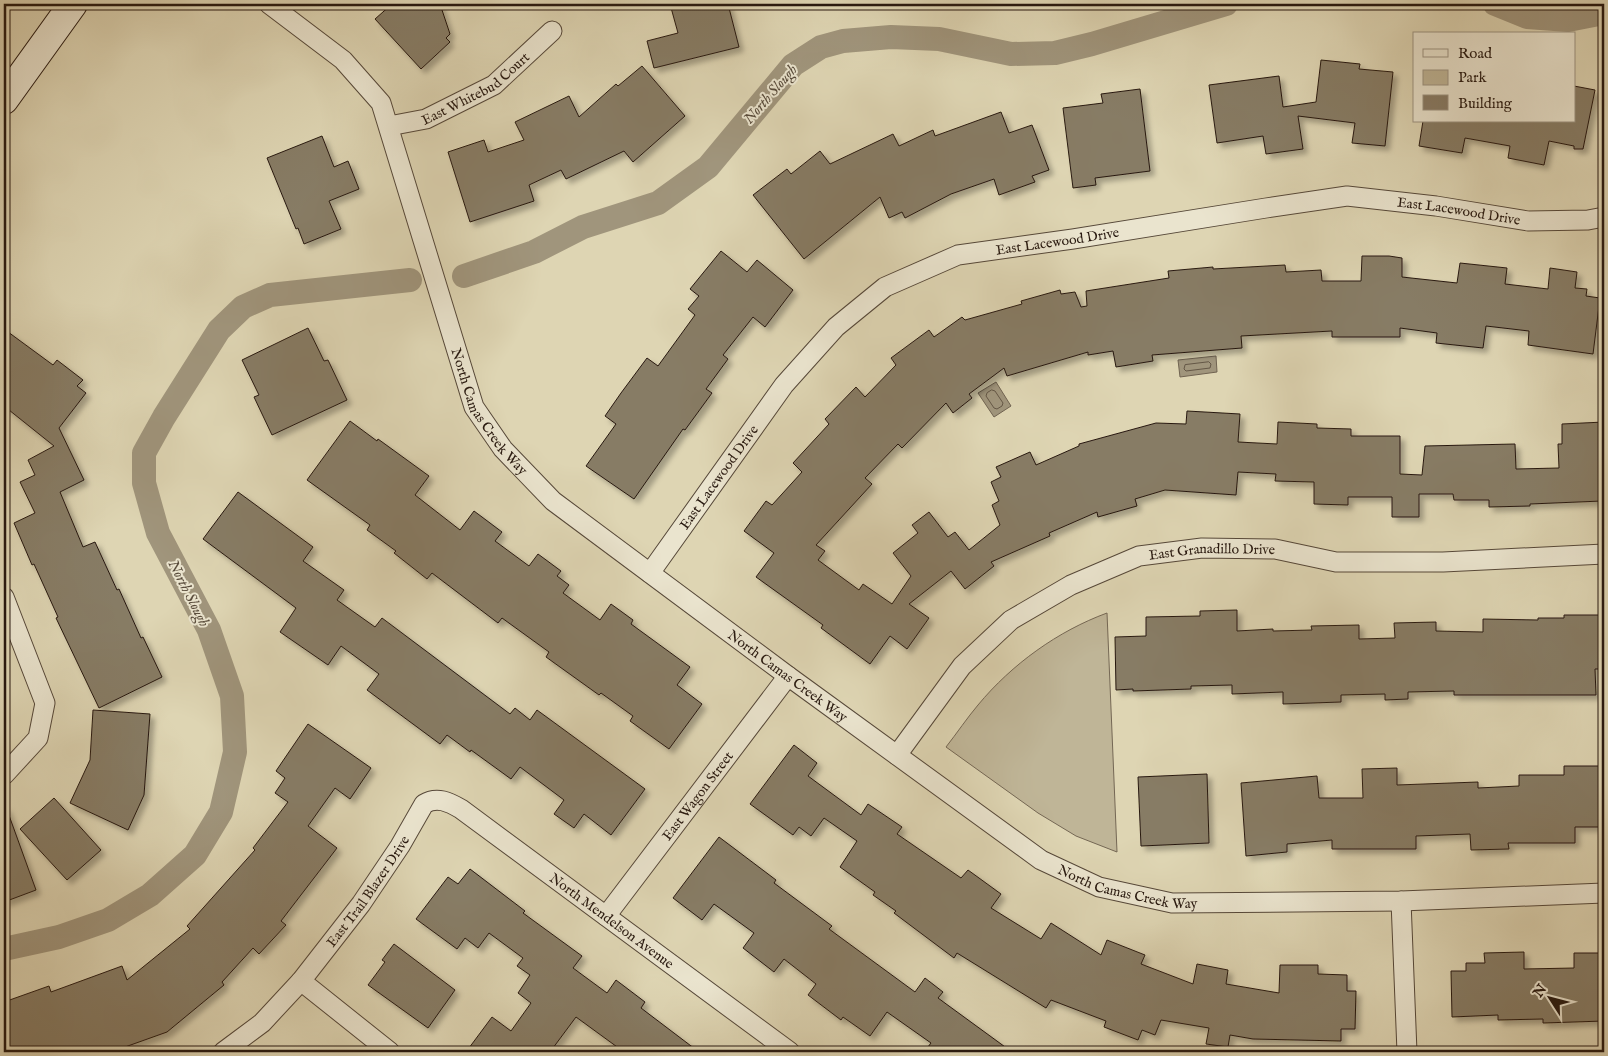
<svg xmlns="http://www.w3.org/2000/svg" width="1608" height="1056" font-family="'IM FELL English',serif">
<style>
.green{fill:#bfb597;stroke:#746754}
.water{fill:#a0957c;stroke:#706351}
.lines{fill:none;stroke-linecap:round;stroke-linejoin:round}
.shore{stroke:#645746;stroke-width:1}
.canal{stroke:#a0957c;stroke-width:24}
.building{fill:#877b65;stroke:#281910;filter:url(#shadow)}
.minor-casing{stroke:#564839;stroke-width:21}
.secondary-casing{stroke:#281910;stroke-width:30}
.minor{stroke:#eae4ce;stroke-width:19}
.secondary{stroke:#eae4ce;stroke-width:28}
.labels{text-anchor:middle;stroke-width:4;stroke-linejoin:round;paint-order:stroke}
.street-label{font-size:14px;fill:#281910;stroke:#eae4ce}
.water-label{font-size:15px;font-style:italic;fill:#584b3b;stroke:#eae4ce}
</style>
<defs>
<filter id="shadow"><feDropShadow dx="4.5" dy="4.5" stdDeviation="2.5" flood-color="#0004"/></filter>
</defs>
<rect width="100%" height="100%" fill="#ded5b3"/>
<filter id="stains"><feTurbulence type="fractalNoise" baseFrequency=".004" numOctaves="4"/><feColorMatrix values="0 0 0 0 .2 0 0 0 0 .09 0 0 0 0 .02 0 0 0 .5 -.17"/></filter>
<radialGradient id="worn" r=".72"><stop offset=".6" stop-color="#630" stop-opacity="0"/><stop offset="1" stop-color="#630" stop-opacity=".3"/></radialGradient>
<path class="green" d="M1107 613 1117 852 1076 836 1038 813 946 747C957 733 967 718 978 705 1012 664 1058 631 1107 613Z"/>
<path class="water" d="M1216 356 1217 372 1180 377 1178 360Z
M996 382 1011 406 994 417 978 393Z"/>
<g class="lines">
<path class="shore" d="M1209 362 1211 364 1210 368 1186 371 1184 369 1185 365Z
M992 390 995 391 1003 403 1002 406 997 409 994 408 986 396 987 393Z"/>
<path class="canal" d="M1495 4 1527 17 1568 20 1604 13
M464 276 534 252 583 227 658 203 708 167 793 65 821 47 843 41 891 37 939 39 1011 54 1055 53 1092 44 1226 4
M4 949 59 937 108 920 150 895 195 855 221 812 235 752 232 696 209 630 158 533 144 483V453L164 417 219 330 243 307 270 295 410 280"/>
</g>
<path class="building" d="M392 4H440L450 34 446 38 450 42 421 69 375 19Z
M670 4H728L739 47 654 68 647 41 678 33Z
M1321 60 1360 64 1359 69 1393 72 1385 146 1352 143 1355 123 1298 116 1303 149 1266 154 1263 136 1217 143 1209 85 1279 76 1283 107 1316 102Z
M642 66 685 116 633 162 624 151 566 179 561 170 529 185 534 201 470 222 448 152 484 140 488 152 524 140 515 122 569 96 579 117 616 84 618 86Z
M1574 86 1595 90 1583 149H1574V146L1549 141 1544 165 1508 158 1510 146 1465 138 1462 153 1419 146 1423 121H1574Z
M1140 89 1150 171 1095 178 1096 185 1073 188 1063 108 1103 103 1101 94Z
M1001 112 1009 133 1032 125 1049 170 1032 176 1035 182 999 195 994 179 951 194 905 218 902 212 889 218 880 197 804 259 753 195 787 169 791 174 820 151 830 164 893 134 899 146 933 130 935 136Z
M322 136 334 167 348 161 359 189 329 201 341 229 304 244 298 228 296 229 267 158Z
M721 251 747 272 757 260 793 290 765 327 753 317 723 355 728 359 706 389 712 393 685 430 683 429 634 499 586 466 616 424 605 416 621 393 647 358 658 366 695 315 688 309 699 296 690 289Z
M1362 256H1389L1402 258V277L1457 283 1460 263 1507 268 1505 284 1548 289 1550 268 1577 272 1575 288 1587 289 1586 296 1600 298 1593 354 1528 345 1529 331 1486 326 1483 348 1436 343 1437 333 1400 328V337H1332V331L1241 336 1242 348 1152 355 1153 361 1116 367 1113 351 1088 355V352L1007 376 1004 368 969 394 972 398 953 413 946 403 902 448 898 444 865 478 872 484 816 545 825 551 818 560 859 590 863 584 892 604 911 576 893 553 918 533 912 525 929 512 948 537 955 532 969 550 1000 525 992 505 999 501 991 482 1001 477 996 467 1030 452 1036 465 1079 446V444L1156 423 1186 424 1187 411 1240 414 1238 442 1277 444 1278 422 1317 424V428L1351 429V436H1400V474L1422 475 1425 446 1515 444 1516 469 1559 468 1558 444H1562V424L1604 422V482H1602V501L1530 504V506L1489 507V500H1454L1453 494H1419V517H1392V497H1348V505L1314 504V482L1275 481 1276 474 1238 472 1236 495 1165 490 1135 499 1137 506 1098 517 1097 512 1049 533 1050 536 991 562 994 566 965 589 951 571 909 604 929 618 907 649 890 636 870 664 821 628 823 625 756 577 774 553 744 531 766 501 772 505 802 472 793 463 829 424 825 419 856 387 865 397 896 365 891 358 929 330 934 337 962 317 965 320 1022 304 1021 301 1060 290 1061 294 1075 292 1081 307 1087 306 1086 291 1169 278 1168 271 1213 267V269L1285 265 1286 272 1321 270 1322 281H1361Z
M308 328 324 361 328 360 347 400 272 435 254 397 259 395 242 360Z
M4 329 53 365 57 360 83 380 77 386 86 393 59 428 84 480 60 492 83 547 95 542 117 590 119 589 141 638 143 637 162 677 99 708 56 618 58 617 34 564 32 565 14 523 35 513 20 482 35 475 28 460 54 446 4 406Z
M350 421 377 441 378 439 429 476 415 495 460 530 474 511 502 532 495 541 529 566 538 554 561 571 557 576 569 585 563 593 600 620 611 604 633 620 631 624 690 667 677 685 702 704 669 749 630 721 633 716 601 693 599 695 546 657 549 652 502 618 498 623 432 573 427 579 394 553 396 551 367 530 370 525 307 480Z
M238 492 313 547 303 561 344 590 337 600 375 627 382 618 510 714 515 708 530 720 537 710 645 789 611 835 584 814 574 828 554 814 564 800 520 767 511 779 471 750 470 752 447 735 440 744 367 690 379 674 341 646 328 665 280 632 296 608 203 539Z
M1237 610V631L1273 629V631L1312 630 1311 626 1359 625V639L1395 638 1394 623 1436 622V631L1483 632V619L1538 620V618H1564V615H1604V669H1595L1596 695H1454V691L1408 692V699L1385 700V694L1341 695V702L1283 704V692L1232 694V685L1191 686V689L1133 691V689L1116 690 1115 637 1146 636V617L1200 616V611Z
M93 710 150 714 144 795 128 830 70 803 90 760Z
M308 724 371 768 350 799 335 788 308 826 337 848 281 921 286 925 259 954 253 948 222 982 224 985 167 1032 111 1052H4V1002L49 986 51 992 122 966 127 980 190 929 187 926 255 850 253 848 288 802 275 793 285 778 276 771Z
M794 745 817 763 808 776 861 815 868 804 902 827 897 834 961 878 968 870 1001 894 991 908 1041 939 1051 923 1101 955 1107 940 1145 955 1141 964 1193 984 1197 964 1228 970 1226 984 1279 993 1280 965H1318V974L1347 975V991H1356L1355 1029H1341V1041L1253 1039 1230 1035 1228 1047 1206 1044 1209 1028 1161 1020 1155 1035 1142 1030 1138 1040 1104 1027 1106 1021 1051 1000 1046 1008 957 953 954 958 894 913 896 911 873 895 875 892 840 867 857 841 824 818 811 836 799 827 793 835 750 804Z
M1564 766H1604V827H1575V843H1508L1509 849 1471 850 1470 834 1416 836V849H1332V840L1287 844V852L1246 856 1241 783 1317 776 1319 798H1363L1362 769 1397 768V785L1478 782V788L1519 786V775H1564Z
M1207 774 1209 843 1141 846 1138 777Z
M54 798 101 850 67 880 20 829Z
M6 807 36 890 4 902V808Z
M719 837 776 880 774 883 832 926 829 929 915 992 925 978 943 992 938 998 1012 1052H924L931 1043 887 1012 870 1036 843 1017 841 1020 808 995 816 984 784 959 774 972 743 948 754 933 714 904 702 920 673 898Z
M470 869 525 911 523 913 582 956 573 968 607 993 616 980 645 1002 641 1008 699 1052H624L576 1017 550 1052H466L492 1017 511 1031 531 1003 518 993 530 975 517 966 523 958 489 933 478 948 465 938 457 949 416 919 448 877 458 884Z
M394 944 455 990 428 1028 368 985 385 962 382 960Z
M1524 952V969L1574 968V953H1604V1021L1543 1023V1019L1498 1020V1015L1452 1017 1451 971H1466V963H1485L1484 953Z"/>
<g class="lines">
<defs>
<g id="minor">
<path id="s1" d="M269 4 343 60 381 103 474 407 503 449 553 501 788 676 1041 860 1099 887 1172 903 1401 901 1604 893"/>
<path id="s2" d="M389 126 426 119 494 85 552 31"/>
<path id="s3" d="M650 573 784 385 836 327 885 287 958 255 1073 239 1266 208 1347 196 1436 206 1528 221 1588 220 1604 217"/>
<path d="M4 597 45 703 38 738 4 775"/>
<path id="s4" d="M897 755 962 666 1011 620 1071 585 1139 556 1202 548 1275 549 1336 562H1443L1604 554"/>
<path d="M1401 901 1407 1052"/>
<path id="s5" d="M606 916 788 676"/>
<path d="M301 981 390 1052"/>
<path id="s6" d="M223 1052 262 1023 301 981 361 904 400 846 424 804C437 796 449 802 461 809L790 1052"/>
</g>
<path id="secondary" d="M4 100 73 4"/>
</defs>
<use href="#minor" class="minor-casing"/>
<use href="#secondary" class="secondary-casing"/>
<use href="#minor" class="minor"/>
<use href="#secondary" class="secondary"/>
</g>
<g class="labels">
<g class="street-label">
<text dy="5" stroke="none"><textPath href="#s2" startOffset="96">East Whitebud Court</textPath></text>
<text dy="5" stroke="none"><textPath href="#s3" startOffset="958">East Lacewood Drive</textPath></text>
<text dy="5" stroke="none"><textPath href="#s3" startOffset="552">East Lacewood Drive</textPath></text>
<text dy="5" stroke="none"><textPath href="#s1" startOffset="479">North Camas Creek Way</textPath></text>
<text dy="5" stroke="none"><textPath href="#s3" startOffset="118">East Lacewood Drive</textPath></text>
<text dy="5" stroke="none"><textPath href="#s4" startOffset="394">East Granadillo Drive</textPath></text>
<text dy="5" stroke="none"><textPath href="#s1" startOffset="884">North Camas Creek Way</textPath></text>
<text dy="5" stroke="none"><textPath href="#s5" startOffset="151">East Wagon Street</textPath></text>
<text dy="5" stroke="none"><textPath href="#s1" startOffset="1289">North Camas Creek Way</textPath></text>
<text dy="5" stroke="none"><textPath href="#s6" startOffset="218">East Trail Blazer Drive</textPath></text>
<text dy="5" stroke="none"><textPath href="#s6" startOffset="549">North Mendelson Avenue</textPath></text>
</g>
<g class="water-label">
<text transform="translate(770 94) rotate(-49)" y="5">North Slough</text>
<text transform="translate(189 593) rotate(63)" y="5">North Slough</text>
</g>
</g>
<rect width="1608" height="1056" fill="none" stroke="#ded5b3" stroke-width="20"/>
<rect x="5" y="5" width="1598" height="1046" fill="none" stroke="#281910" stroke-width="2.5"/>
<rect x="10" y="10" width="1588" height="1036" fill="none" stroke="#281910"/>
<rect x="1413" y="32" width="162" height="90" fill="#eae4ce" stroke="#9c9382"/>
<rect x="1423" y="49" width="25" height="8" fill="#eae4ce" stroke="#9c9382"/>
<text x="1458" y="58" font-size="15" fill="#281910">Road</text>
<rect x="1423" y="70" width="25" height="15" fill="#bfb597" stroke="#9c9382"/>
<text x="1458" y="82" font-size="15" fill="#281910">Park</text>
<rect x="1423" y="95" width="25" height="15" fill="#877b65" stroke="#9c9382"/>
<text x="1458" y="108" font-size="15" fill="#281910">Building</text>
<g transform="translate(1550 998) rotate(306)" stroke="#eae4ce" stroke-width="4" paint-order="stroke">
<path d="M0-4L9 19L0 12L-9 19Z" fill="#281910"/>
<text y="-8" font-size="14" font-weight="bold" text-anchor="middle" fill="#281910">N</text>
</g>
<rect width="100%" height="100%" filter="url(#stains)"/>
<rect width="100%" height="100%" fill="url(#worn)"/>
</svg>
